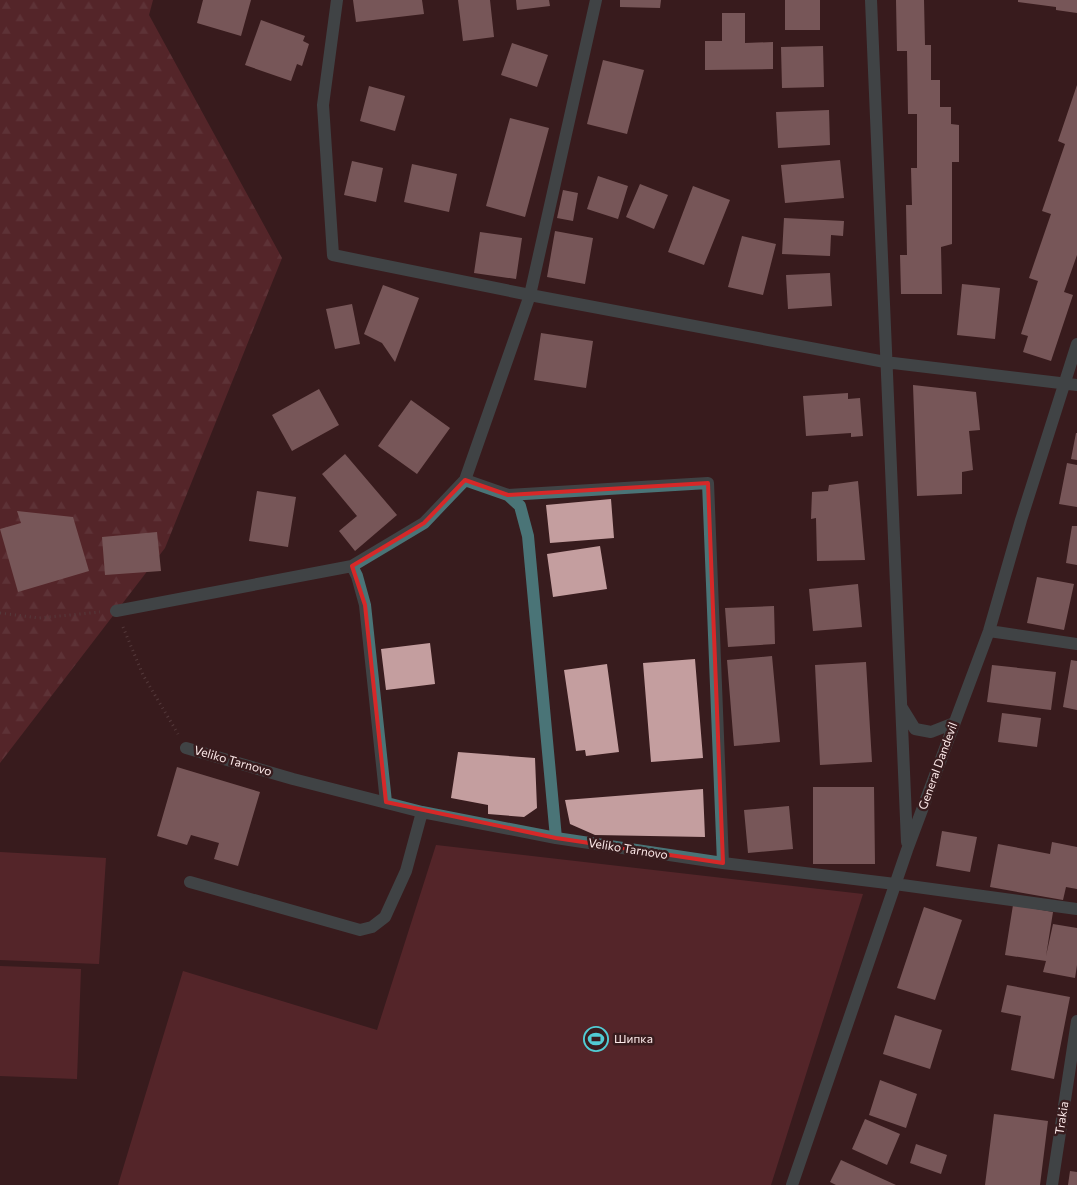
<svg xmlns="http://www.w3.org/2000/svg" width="1077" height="1185" font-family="Commissioner,sans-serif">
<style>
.grass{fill:#773139}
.forest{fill:url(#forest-firs)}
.building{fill:#c49e9f}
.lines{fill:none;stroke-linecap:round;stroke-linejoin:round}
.path{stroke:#775d5f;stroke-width:3;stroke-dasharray:1 4;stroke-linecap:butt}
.street{stroke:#4a7477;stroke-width:12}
.marked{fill:none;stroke:#d62828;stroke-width:4;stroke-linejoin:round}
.labels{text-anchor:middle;stroke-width:5;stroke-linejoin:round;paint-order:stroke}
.street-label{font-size:12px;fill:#fde9e9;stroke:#381c1e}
.poi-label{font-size:12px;fill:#fde9e9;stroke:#381c1e;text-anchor:start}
</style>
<defs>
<pattern id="forest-firs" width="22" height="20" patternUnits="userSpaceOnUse" patternTransform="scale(1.25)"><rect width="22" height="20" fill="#773139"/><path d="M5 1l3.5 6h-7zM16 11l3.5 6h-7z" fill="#8b4f56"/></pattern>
</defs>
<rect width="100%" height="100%" fill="#381c1e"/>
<path class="grass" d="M436 845 863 894 771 1185H118L183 971 377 1030Z
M0 852 106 858 99 964 0 960Z
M0 966 81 969 77 1079 0 1076Z"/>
<path class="forest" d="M0 0H153L149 15 282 258 165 548 0 763Z"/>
<path class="building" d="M203 0H251L241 36 197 23Z
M353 0H422L424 14 356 22Z
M458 0H490L494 37 463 41Z
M516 0H549L550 6 517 10Z
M620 0H661L660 8 620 7Z
M785 0H820V30H785Z
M896 0H924L925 45H931V80H940V107H951V124L959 125V162H952V244L941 247 942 294H901L900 255H907L906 205H912L911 168H917V114H908L907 51H897Z
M1018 0H1077V13L1056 10V7L1018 2Z
M722 13H745V43L773 42V69L705 70V41H722Z
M261 20 305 36 303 41 309 44 302 66 297 64 291 81 245 65Z
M512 43 548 55 537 87 501 75Z
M823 46 824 87 782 88 781 47Z
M603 60 644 70 627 134 587 124Z
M1077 85V255L1064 292 1073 295 1051 361 1023 352 1028 336 1021 334 1038 281 1029 278 1051 214 1042 211 1065 144 1058 141Z
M369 86 405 96 395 131 360 121Z
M829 110 830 145 778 148 776 112Z
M510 118 549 128 525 217 486 206Z
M840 160 844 198 785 203 781 165Z
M352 161 383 168 376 202 344 195Z
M412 164 457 174 449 212 404 202Z
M598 176 628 186 618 219 587 209Z
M640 184 668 195 654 229 626 217Z
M693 186 730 200 704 265 668 252Z
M563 190 578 193 573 221 557 218Z
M784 218 844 221 843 236 831 235 830 256 782 254Z
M555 231 593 238 585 284 547 277Z
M480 232 522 238 516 279 474 273Z
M742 236 776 244 763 295 728 287Z
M830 273 832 306 788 309 786 275Z
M962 284 1000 288 995 339 957 335Z
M383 285 419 298 395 362 382 343 364 334Z
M352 304 360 344 335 349 326 309Z
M541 333 593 341 586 388 534 380Z
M913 385 976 392 980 430 969 431 973 470 962 472V494L917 496Z
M319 389 339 425 292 451 272 415Z
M848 393V399L860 398 863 436 851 437V433L806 436 803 396Z
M411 400 450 428 417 474 378 446Z
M1076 433H1077V460L1071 459Z
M345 454 397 515 355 551 339 531 357 516 322 474Z
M1067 463 1077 465V507L1059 504Z
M858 481 865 560 817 561 816 518 811 519 812 492 828 491 829 485Z
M257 491 296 497 288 547 249 541Z
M611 499 614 538 550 543 546 505Z
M17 511 73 517 89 571 18 592 0 529 21 523Z
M1072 526H1077V565L1066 563Z
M157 532 161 571 105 575 102 537Z
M600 546 607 589 553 597 547 554Z
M1037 577 1074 584 1064 630 1027 623Z
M858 584 862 627 813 631 809 589Z
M774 606 775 644 728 647 725 608Z
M430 643 435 684 386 690 381 649Z
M772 656 780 742 734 746 727 660Z
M695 659 703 758 651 762 643 663Z
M1071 660 1077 661V710L1063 707Z
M866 662 872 762 820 765 815 665Z
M607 664 619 752 586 756 585 750 576 751 564 670Z
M992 665 1056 672 1051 710 987 702Z
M1002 713 1041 718 1037 747 998 742Z
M458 752 535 758 537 808 524 817 488 814V805L451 798Z
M177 767 260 792 238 866 214 859 219 843 191 835 187 845 157 836Z
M813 787H874L875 864H813Z
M703 789 705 837 595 835 570 824 565 800Z
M789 806 793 849 748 853 744 810Z
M942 831 977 837 970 872 936 866Z
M1052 842 1077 847V889L1066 887 1063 900 990 887 998 844 1050 854Z
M1013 905 1053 912 1046 956 1053 924 1077 928V965L1075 978 1043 972 1046 961 1005 955Z
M924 907 962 920 935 1000 897 988Z
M1007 985 1070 997 1054 1079 1011 1070 1021 1016 1001 1012Z
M895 1015 942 1030 930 1069 883 1054Z
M880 1080 917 1094 906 1128 869 1115Z
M994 1114 1048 1121 1040 1185H985Z
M865 1119 900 1134 887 1165 852 1149Z
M916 1144 947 1155 941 1174 910 1163Z
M841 1160 896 1185H836L830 1182Z
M1070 1171 1077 1172V1185H1068Z"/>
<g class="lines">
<path class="path" d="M0 613 39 618 100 612
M123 627 143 675 178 734"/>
<path class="street" d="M337 0 323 105 333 255 530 295 885 362 1077 385
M871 0 907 842
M465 480 508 495 520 506 528 536 556 838
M508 495 708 483 723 863
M352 566 357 576 365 605 386 802
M116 611 352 566 424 523 465 480 530 295 596 0
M989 631 1077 644
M902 708 915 729 931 732 954 723
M186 748 293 779 422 812 556 838 723 863 895 884 1077 909
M190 882 360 930 372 927 385 917 406 871 422 812
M792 1185 907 850 989 631 1021 520 1077 344
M1052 1185 1077 1021"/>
</g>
<path d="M0 0H1077V1185H0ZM465 480 508 495 708 483 723 863 556 838 386 802 365 605 352 566 424 523Z" fill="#381c1e" fill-opacity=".55" fill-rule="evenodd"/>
<path class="marked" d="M465 480 508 495 708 483 723 863 556 838 386 802 365 605 352 566 424 523Z"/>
<defs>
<symbol id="stadium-ring" viewBox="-11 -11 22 22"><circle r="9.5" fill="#381c1e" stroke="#51ccd4" stroke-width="1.5"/><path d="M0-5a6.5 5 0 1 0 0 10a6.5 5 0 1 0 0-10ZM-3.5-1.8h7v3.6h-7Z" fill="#51ccd4"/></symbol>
</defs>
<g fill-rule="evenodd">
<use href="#stadium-ring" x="582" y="1025" width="28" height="28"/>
</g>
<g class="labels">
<g class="street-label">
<text transform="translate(233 761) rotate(16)" y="4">Veliko Tarnovo</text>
<text transform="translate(938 766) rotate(-70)" y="4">General Dandevil</text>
<text transform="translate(628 849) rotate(9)" y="4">Veliko Tarnovo</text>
<text transform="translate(1062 1118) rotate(-81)" y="4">Trakia</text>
</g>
<g class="poi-label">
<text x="614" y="1043">Шипка</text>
</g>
</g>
</svg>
